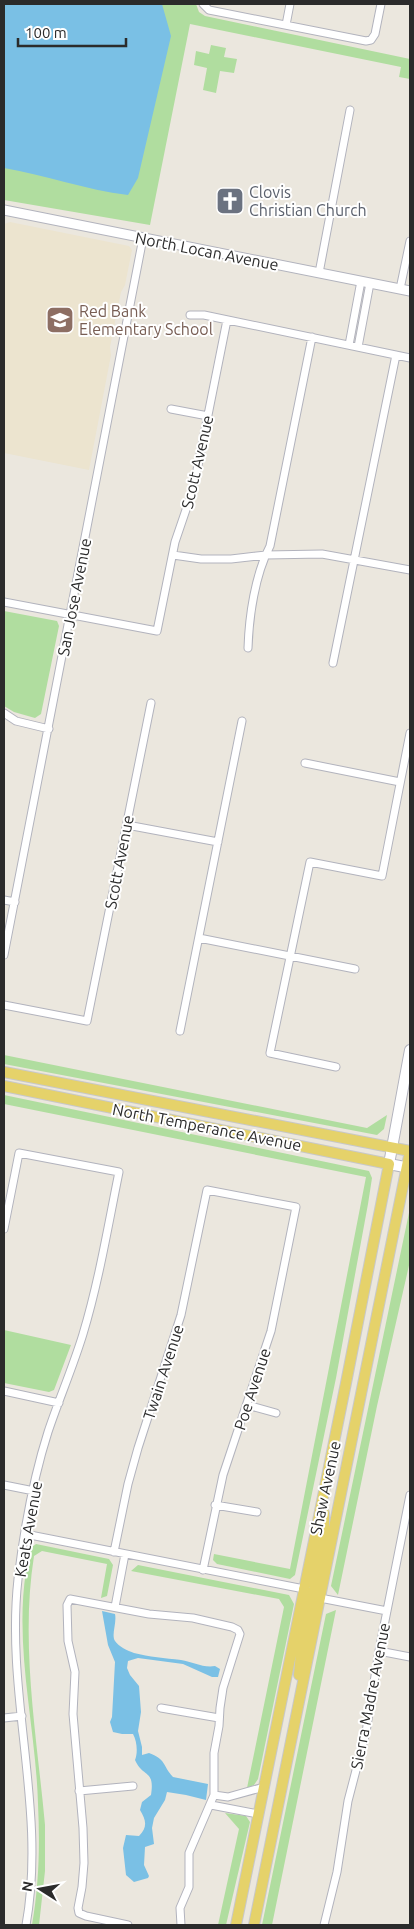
<svg xmlns="http://www.w3.org/2000/svg" width="414" height="1929" font-family="Ubuntu,sans-serif">
<style>
.education{fill:#ece4cf}
.green{fill:#b0dd9f}
.water{fill:#7ac0e5}
.lines{fill:none;stroke-linecap:round;stroke-linejoin:round}
.minor-casing{stroke:#b2b3bd;stroke-width:9}
.tertiary-casing{stroke:#b2b3bd;stroke-width:11}
.secondary-casing{stroke:#b2b3bd;stroke-width:12}
.primary-casing{stroke:#c8c8c8;stroke-width:12}
.minor{stroke:#fff;stroke-width:7}
.tertiary{stroke:#fff;stroke-width:9}
.secondary{stroke:#fff;stroke-width:10}
.primary{stroke:#e5d26a;stroke-width:10}
.labels{text-anchor:middle;stroke-width:4;stroke-linejoin:round;paint-order:stroke}
.worship-label{font-size:16px;fill:#5b616d;stroke:#fff;text-anchor:start}
.street-label{font-size:16px;fill:#2b2b2b;stroke:#fff}
.education-label{font-size:16px;fill:#785e54;stroke:#fff;text-anchor:start}
</style>
<rect width="100%" height="100%" fill="#ebe7de"/>
<path class="education" d="M10 222 129 246 132 250 125 285 121 292 110 347 111 355 89 470 4 453V224Z"/>
<path class="green" d="M4 4H196L199 12 205 16 410 59V79L399 77 401 67 190 24 150 225 4 200Z
M211 45 226 48 224 57 237 59 234 73 220 71 216 93 203 90 207 68 194 65 196 51 209 54Z
M4 611 57 621 59 626 41 714 35 718 14 712 4 706Z
M4 1055 367 1128 387 1115 384 1129 377 1135 4 1064Z
M4 1095 369 1171 372 1178 368 1204 336 1378 295 1575 290 1579 217 1564 213 1560 214 1554 290 1569 366 1177 4 1104Z
M410 1208V1261L377 1406 338 1595 331 1586Z
M4 1330 71 1345 54 1390 49 1392 4 1383Z
M36 1544 109 1559 113 1565 107 1596 101 1598 107 1564 42 1551 34 1556C20 1644 37 1737 45 1825V1871L39 1925H32C39 1885 40 1845 38 1804 36 1727 14 1649 26 1571 27 1565 27 1554 30 1549 31 1547 34 1546 36 1544Z
M138 1565 289 1595 294 1604 258 1779 254 1785 247 1788 284 1607 279 1599 131 1571Z
M336 1610 272 1925H262L326 1614Z
M225 1813 246 1816 250 1822 226 1925H218L239 1829Z"/>
<path class="water" d="M4 4H162L171 36 138 178 128 195C86 190 45 175 4 168Z
M102 1611 115 1614C117 1623 111 1635 115 1641 118 1646 128 1651 134 1653 149 1657 165 1658 181 1660 193 1662 203 1668 215 1666L220 1669 218 1677H212L183 1664 138 1658 128 1661 127 1668 130 1675 139 1686 141 1712 138 1731 142 1747V1755L149 1753C167 1760 162 1765 173 1777L208 1784 206 1800 186 1795 167 1792 165 1800 154 1818 152 1828 154 1844 145 1847 144 1865 149 1876 148 1878 134 1882 126 1875 123 1848 126 1835 139 1836C148 1827 146 1820 140 1810L142 1802 151 1795C155 1769 143 1778 135 1760 138 1753 137 1741 133 1734H122L113 1732 110 1722 112 1717 115 1662 108 1645Z"/>
<g class="lines">
<defs>
<path id="minor" d="M203 4 209 10 366 41 371 40 375 34 381 4
M286 25 290 4
M319 273 350 110
M400 289 410 241
M190 315H204L410 358
M349 345 361 281
M358 347 370 283
M171 409 208 416
M173 555 201 559H231L266 555 322 554 410 570
M4 602 157 631 175 542 190 498 197 470 227 320
M248 648C249 616 255 575 270 546L312 337
M333 663 396 355
M4 713 16 721 49 729
M305 763 400 782
M127 825 218 842
M4 900 15 902
M199 938 355 969
M4 955 143 238
M4 1005 87 1021 151 703
M180 1031 242 721
M336 1067 270 1053 310 862 382 876 410 733
M4 1229 19 1153 119 1172C108 1226 99 1281 83 1334 73 1367 59 1399 48 1432 33 1479 24 1530 18 1579 5 1695 47 1810 26 1925
M4 1391 59 1403
M247 1405 276 1413
M4 1485 34 1491
M215 1505 257 1512
M25 1534 304 1589
M114 1552 128 1484 138 1448 181 1315 207 1190 296 1207 271 1331 223 1475 203 1570
M320 1598 387 1611
M115 1607 125 1554
M379 1651 410 1657
M161 1708 219 1718
M4 1718 22 1716
M79 1791 133 1786
M214 1795 228 1797 264 1787
M211 1805 258 1814
M128 1925 86 1916 79 1913 78 1908 82 1887 84 1863 83 1828 73 1714 75 1672 68 1641 67 1605 70 1599 149 1614 193 1618 232 1627 238 1630 240 1634 223 1688 220 1708 219 1726 214 1753V1795L189 1853V1887L180 1908 181 1925
M324 1925 337 1872 348 1801 366 1732 379 1651 410 1495"/>
<path id="tertiary" d="M4 210 410 291"/>
<path id="secondary" d="M410 1050 389 1164 410 1168"/>
<path id="primary" d="M4 1072 410 1151
M4 1086 389 1164 346 1383 236 1925
M320 1598 316 1592 314 1582 324 1531V1513
M299 1675 301 1653 311 1601 310 1594 304 1589
M254 1925 410 1151"/>
</defs>
<use href="#minor" class="minor-casing"/>
<use href="#tertiary" class="tertiary-casing"/>
<use href="#secondary" class="secondary-casing"/>
<use href="#primary" class="primary-casing"/>
<use href="#minor" class="minor"/>
<use href="#tertiary" class="tertiary"/>
<use href="#secondary" class="secondary"/>
<use href="#primary" class="primary"/>
</g>
<defs>
<symbol id="church-square" viewBox="-11 -11 22 22"><rect x="-9" y="-9" width="18" height="18" rx="4" fill="#6b7280" stroke="#fff"/><path d="M-1.2-6h2.4v3.5h3.3v2.4h-3.3V6h-2.4V-.1h-3.3v-2.4h3.3Z" fill="#fff"/></symbol>
<symbol id="school-square" viewBox="-11 -11 22 22"><rect x="-9" y="-9" width="18" height="18" rx="4" fill="#8d6e63" stroke="#fff"/><path d="M0-5L7-2L0 1L-7-2ZM-4 1L0 2.5L4 1V4Q0 6-4 4Z" fill="#fff"/></symbol>
</defs>
<g fill-rule="evenodd">
<use href="#church-square" x="214" y="185" width="32" height="32"/>
<use href="#school-square" x="44" y="304" width="32" height="32"/>
</g>
<g class="labels">
<g class="worship-label">
<text x="249" y="198">Clovis<tspan x="249" dy="18">Christian Church</tspan></text>
</g>
<g class="street-label">
<text transform="translate(207 251) rotate(11)" y="6">North Locan Avenue</text>
<text transform="translate(197 462) rotate(-77)" y="6">Scott Avenue</text>
<text transform="translate(74 597) rotate(-79)" y="6">San Jose Avenue</text>
<text transform="translate(119 862) rotate(-79)" y="6">Scott Avenue</text>
<text transform="translate(207 1127) rotate(11)" y="6">North Temperance Avenue</text>
<text transform="translate(163 1372) rotate(-72)" y="6">Twain Avenue</text>
<text transform="translate(252 1389) rotate(-72)" y="6">Poe Avenue</text>
<text transform="translate(325 1488) rotate(-78)" y="6">Shaw Avenue</text>
<text transform="translate(28 1529) rotate(-80)" y="6">Keats Avenue</text>
<text transform="translate(370 1696) rotate(-79)" y="6">Sierra Madre Avenue</text>
</g>
<g class="education-label">
<text x="79" y="317">Red Bank<tspan x="79" dy="18">Elementary School</tspan></text>
</g>
</g>
<rect width="414" height="1929" fill="none" stroke="#2b2b2b" stroke-width="10"/>
<g transform="translate(40 1889) rotate(281)" stroke="#ffffff" stroke-width="4" paint-order="stroke">
<path d="M0-4L9 19L0 12L-9 19Z" fill="#2b2b2b"/>
<text y="-8" font-size="14" font-weight="bold" text-anchor="middle" fill="#2b2b2b">N</text>
</g>
<path d="M18 38v8h108v-8" fill="none" stroke="#2b2b2b" stroke-width="2.5"/>
<text x="25" y="38" font-size="15" fill="#2b2b2b" stroke="#ffffff" stroke-width="4" paint-order="stroke">100 m</text>
</svg>
